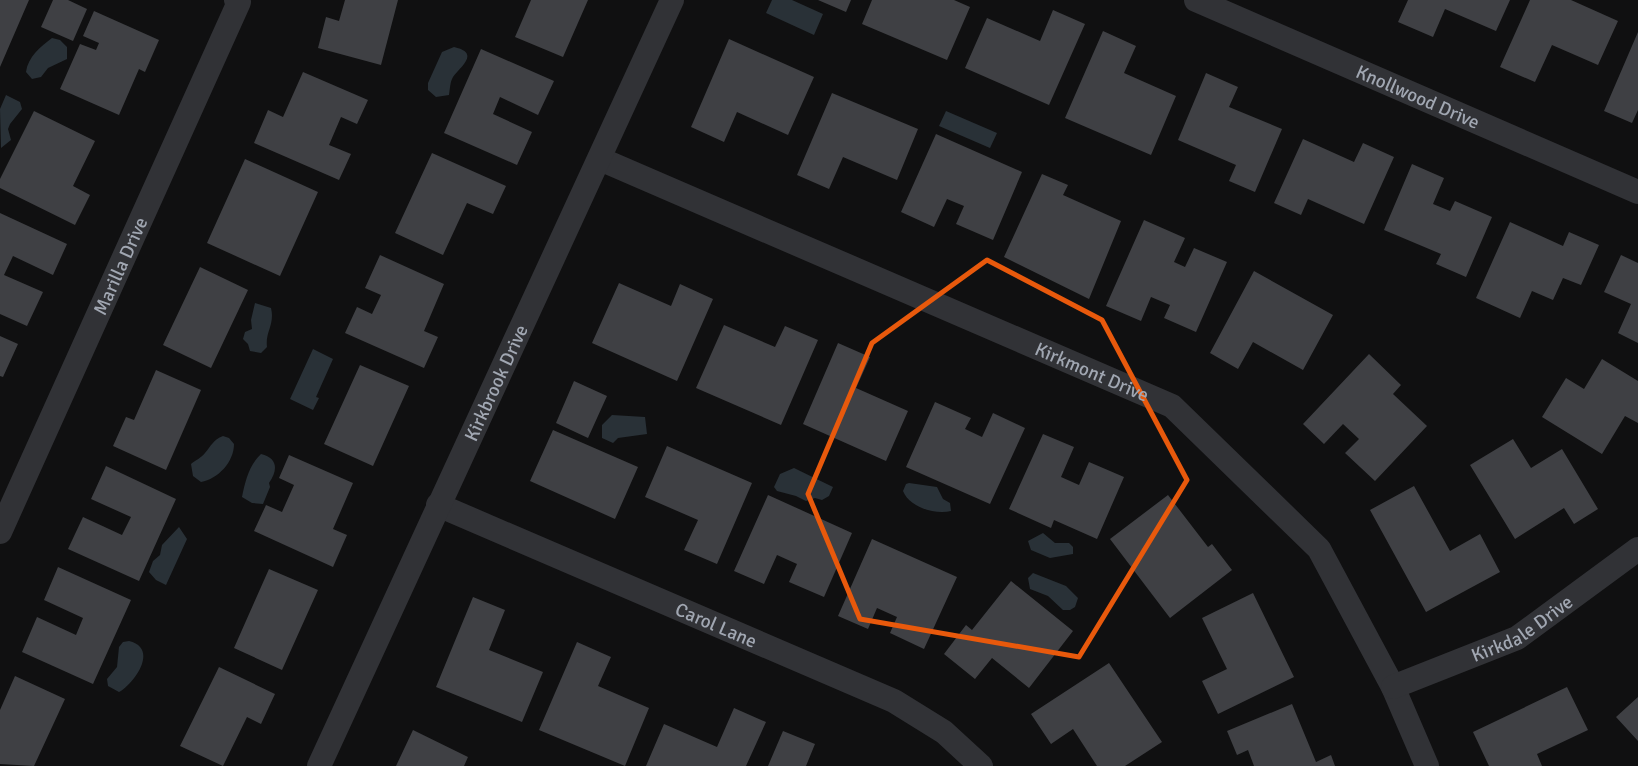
<svg xmlns="http://www.w3.org/2000/svg" width="1638" height="766" font-family="Signika,sans-serif">
<style>
.water{fill:#293137}
.building{fill:#3f4044}
.lines{fill:none;stroke-linecap:round;stroke-linejoin:round}
.street{stroke:#313236;stroke-width:24}
.marked{fill:none;stroke:#e8590c;stroke-width:5;stroke-linejoin:round}
.labels{text-anchor:middle;stroke-width:5;stroke-linejoin:round;paint-order:stroke}
.street-label{font-size:19px;fill:#a1a7b2;stroke:#0b0b0c}
</style>
<rect width="100%" height="100%" fill="#101011"/>
<path class="water" d="M772 0H792L823 14 814 35 766 13Z
M52 38 60 40 67 47V59L48 68 41 77 32 79 26 72C28 57 40 47 52 38Z
M454 47C481 53 460 67 453 77 450 82 450 89 449 95L436 97 428 90V83L442 52Z
M6 95 20 102 22 109 10 124 8 129 11 140 1 148 0 109Z
M946 111 997 133 990 148 939 126Z
M255 303 271 308C275 325 265 332 267 347L261 353 250 351 248 344 243 339 245 332 252 329 251 320Z
M313 349 333 359 316 397 319 398 313 410 290 399Z
M612 415 645 417 647 434 618 438 613 443 602 438V425Z
M223 436 229 438 234 444C234 462 218 479 201 482L193 476 191 464C196 460 201 458 205 453 211 446 213 440 223 436Z
M261 454C278 458 278 470 269 483L270 487 263 504 252 503 242 497C245 482 249 465 261 454Z
M794 468 833 487 829 496 822 500 815 498 806 501 796 496 777 491 774 487 780 474Z
M909 483 937 487 943 499 950 503 951 511C935 515 909 507 903 491L906 484Z
M179 527 187 539 166 585 156 580 149 572 153 561 160 555 162 545Z
M1043 533 1055 543H1069L1073 547V554L1050 558 1031 550 1028 541Z
M1033 573 1066 586 1078 598 1075 607 1070 610H1063L1048 596 1030 589 1028 578Z
M129 641C159 648 135 683 119 692L108 686 107 679 117 667 119 647 123 642Z"/>
<path class="building" d="M0 0H29L0 67Z
M53 0H68L87 9 73 41 41 27Z
M345 0H398L381 65 318 48 326 17 339 21Z
M531 0H588L563 57 515 37Z
M818 0H851L846 12Z
M872 0H954L970 7 947 60 862 24Z
M1408 0H1510L1496 31 1445 9 1433 37 1398 22Z
M1530 0H1571L1618 21 1598 65 1552 45 1535 82 1500 67Z
M1053 10 1085 24 1049 105 965 68 987 18 1040 41Z
M94 11 159 40 145 72 139 69 119 115 60 89 80 44 96 50 99 43 83 36Z
M1103 31 1136 46 1124 73 1176 96 1151 155 1065 118Z
M1638 32V110L1632 123 1604 111Z
M729 39 814 77 788 135 737 112 724 142 691 127Z
M481 49 554 81 538 115 500 97 493 114 532 132 517 165 444 133Z
M303 72 368 100 357 124 341 117 329 145 351 154 339 180 254 143 268 110 283 117Z
M1206 73 1238 87 1229 107 1282 129 1255 192 1229 181 1236 165 1178 140Z
M832 93 918 129 897 180 843 157 829 189 797 175Z
M34 111 95 141 73 186 90 195 75 225 0 188V179Z
M936 134 1022 172 993 240 956 224 964 206 947 199 934 227 901 212Z
M1303 139 1354 162 1363 143 1394 157 1364 224 1308 199 1301 215 1274 203Z
M432 153 506 186 493 214 467 203 443 255 395 233Z
M245 159 318 192 280 276 207 243Z
M1412 164 1444 178 1433 204 1450 211 1455 201 1492 217 1466 277 1436 264 1441 254 1384 230Z
M1042 174 1068 185 1063 195 1121 221 1089 299 1004 257Z
M0 213 67 244 53 275 13 256 4 275 43 292 27 326 0 314Z
M1144 220 1185 238 1174 262 1185 267 1194 248 1227 262 1196 332 1164 318 1170 305 1151 297 1141 321 1106 306Z
M1510 222 1563 246 1569 232 1599 245 1581 285 1563 278 1553 300 1532 291 1520 318 1476 298Z
M380 255 444 284 424 331 438 337 424 368 345 333 357 307 372 314 381 295 365 288Z
M1621 255 1638 263V343L1618 333 1631 304 1604 292Z
M200 267 248 290 211 368 163 345Z
M1254 271 1333 315 1303 370 1253 342 1238 369 1210 353Z
M619 283 671 306 680 284 713 299 677 381 592 343Z
M724 325 775 347 785 326 818 340 781 425 696 388Z
M0 336 18 344 3 377 0 376Z
M838 343 870 357 856 388 908 411 886 461 803 424Z
M1369 354 1401 385 1393 394 1427 426 1375 481 1345 453 1359 439 1343 424 1324 444 1303 424Z
M1602 359 1638 381V423L1625 416 1602 454 1542 417 1566 378 1584 389Z
M360 365 409 386 373 466 324 444Z
M156 370 201 390 166 470 113 446 126 417 134 420Z
M574 381 607 396 588 438 556 423Z
M935 402 971 418 965 429 982 437 993 413 1025 428 990 504 906 467Z
M553 430 638 467 615 519 530 481Z
M1043 434 1074 447 1061 477 1079 485 1089 462 1124 477 1097 539 1054 520 1051 528 1009 509Z
M1513 439 1531 468 1562 449 1598 509 1574 524 1564 508 1515 539 1470 465Z
M667 446 752 483 717 564 684 550 698 520 645 497Z
M289 455 353 483 333 529 347 535 333 567 254 531 266 505 282 512 294 485 279 478Z
M106 466 176 499 139 581 68 549 83 517 122 535 131 517 91 499Z
M1414 486 1450 551 1480 534 1500 572 1426 612 1370 510Z
M768 495 852 533 824 597 789 582 797 564 777 555 764 584 734 571Z
M1168 495 1208 547 1212 544 1232 570 1170 618 1110 539Z
M872 539 957 577 924 649 890 633 897 617 877 608 868 629 838 616Z
M58 567 131 600 93 684 22 652 37 617 76 635 83 618 44 600Z
M269 569 318 590 282 670 234 648Z
M1011 581 1073 631 1029 688 992 658 975 679 944 654 966 625 972 630Z
M1253 593 1294 677 1218 714 1202 681 1227 669 1202 618Z
M473 597 505 610 489 650 543 672 522 722 436 687Z
M577 642 611 657 598 686 649 708 625 766 539 730Z
M1109 663 1162 742 1125 766H1097L1073 729 1051 744 1031 714Z
M219 667 275 694 261 724 247 717 223 766 180 746Z
M15 676 65 699 34 766 0 764V710Z
M1567 687 1588 730 1537 754 1542 766H1489L1473 732Z
M1638 697V741L1616 717Z
M1292 704 1316 762 1331 755 1335 766H1254L1248 750 1237 755 1227 731Z
M734 708 766 722 746 766H646L664 724 717 747Z
M413 730 468 757 464 766H396Z
M783 731 815 744 806 766H768Z"/>
<g class="lines">
<g class="street">
<path id="s1" d="M1196 0 1638 192"/>
<path id="s2" d="M600 159 1172 406 1319 549 1393 687 1427 766"/>
<path id="s3" d="M438 505 894 701 944 732 981 766"/>
<path id="s4" d="M0 532 239 2 236 0"/>
<path id="s5" d="M1393 687 1517 638 1638 549"/>
<path id="s6" d="M319 766 672 0"/>
</g>
</g>
<path class="marked" d="M987 260 1102 320 1187 480 1079 657 860 619 808 494 872 343Z"/>
<g class="labels">
<g class="street-label">
<text dy="7" stroke="none"><textPath href="#s1" startOffset="242">Knollwood Drive</textPath></text>
<text dy="7" stroke="none"><textPath href="#s4" startOffset="292">Marilla Drive</textPath></text>
<text dy="7" stroke="none"><textPath href="#s2" startOffset="536">Kirkmont Drive</textPath></text>
<text dy="7" stroke="none"><textPath href="#s6" startOffset="422">Kirkbrook Drive</textPath></text>
<text dy="7" stroke="none"><textPath href="#s3" startOffset="303">Carol Lane</textPath></text>
<text dy="7" stroke="none"><textPath href="#s5" startOffset="142">Kirkdale Drive</textPath></text>
</g>
</g>
</svg>
